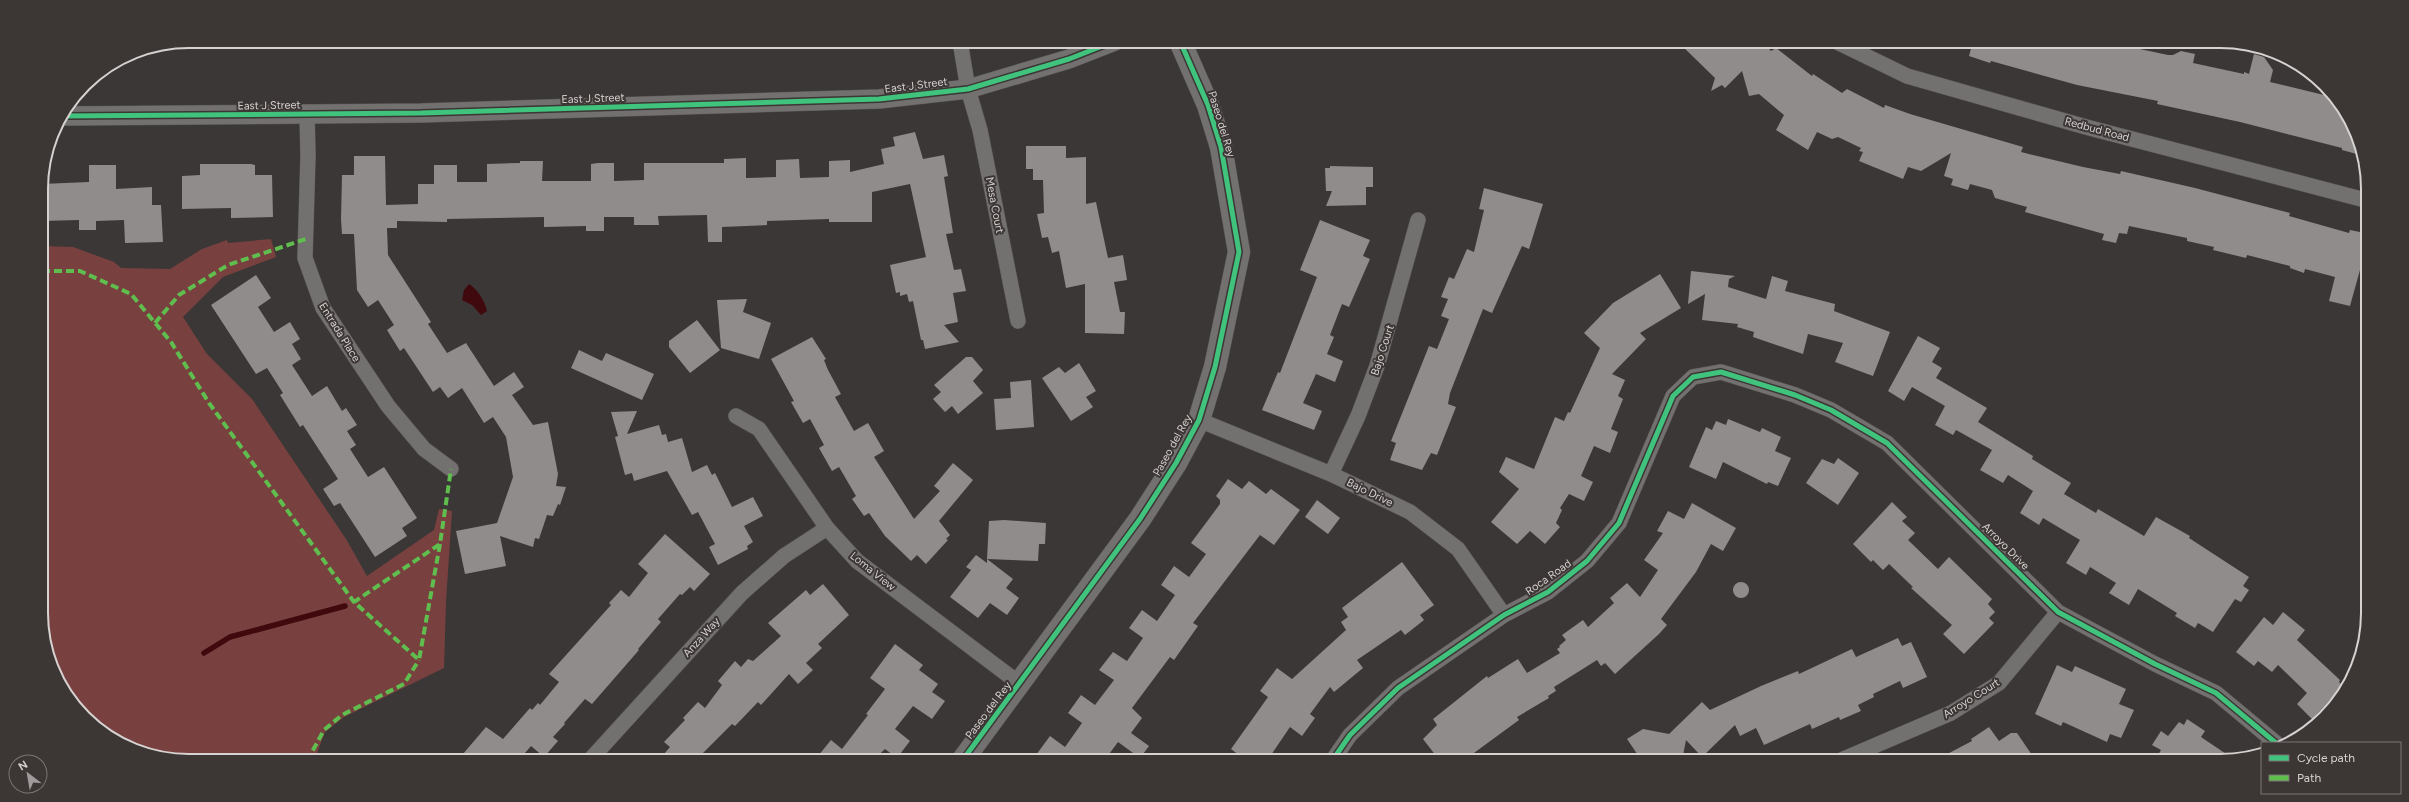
<svg xmlns="http://www.w3.org/2000/svg" width="2409" height="802" font-family="Figtree,sans-serif">
<style>
.green{fill:#78413f}
.water{fill:#40090e}
.lines{fill:none;stroke-linecap:round;stroke-linejoin:round}
.stream{stroke:#40090e;stroke-width:5.5}
.building{fill:#8f8c8b}
.minor-casing{stroke:#595655;stroke-width:16}
.tertiary-casing{stroke:#595655;stroke-width:20}
.secondary-casing{stroke:#595655;stroke-width:23}
.minor{stroke:#737070;stroke-width:15}
.tertiary{stroke:#737070;stroke-width:19}
.secondary{stroke:#737070;stroke-width:22}
.quiet{stroke:#5fbe4e;stroke-width:4;stroke-dasharray:8 4;stroke-linecap:butt}
.cycleway-casing{stroke:#3c3635;stroke-width:8}
.cycleway{stroke:#40c37c;stroke-width:5}
.labels{text-anchor:middle;stroke-width:4;stroke-linejoin:round;paint-order:stroke}
.street-label{font-size:11px;fill:#d6d2d2;stroke:#3c3635}
.rim{fill:none;stroke:#d6d2d2;stroke-width:2}
</style>
<rect width="100%" height="100%" fill="#3b3736"/>
<path class="green" d="M271 239 276 257 223 277 183 317 207 354 252 399 346 539 367 576 434 530 439 509 452 511 446 602 444 668 344 717 325 732 314 761H189L151 756 115 741 78 711 56 679 44 641 42 246 73 247 114 262 121 268 170 269 202 249 227 240 228 243Z"/>
<path class="water" d="M469 284C478 290 485 301 487 311L481 315 472 305 462 300 464 290Z"/>
<g class="lines">
<path class="stream" d="M204 653 230 637 345 606"/>
</g>
<path class="building" d="M1677 41H1762L1771 51 1776 48 1812 76 1813 74 1842 93 1847 89 1884 108 1885 105 1910 114 2023 147 2021 152 2083 167 2120 174 2121 171 2195 188 2290 213 2289 216 2349 233 2350 230 2365 233V252L2350 306 2329 301 2335 277 2305 269 2304 273 2290 268V266L2247 255 2246 258 2213 250 2214 247 2187 241V238L2129 226 2127 234 2119 233 2116 243 2102 240 2104 234 2025 212 2027 207 1995 198 1992 190 1970 184 1968 190 1951 185 1953 179 1944 176 1951 153 1921 171 1908 167 1903 179 1859 161 1863 152 1859 151 1861 148 1838 137 1832 139 1817 132 1808 150 1776 130 1784 115 1759 94 1749 96 1742 71 1725 88 1722 85 1711 91 1715 78Z
M1973 41H2121V45L2168 55H2173L2181 51 2195 54 2193 63 2244 74V72L2249 74 2254 54 2264 57 2273 70 2270 82 2324 95 2326 87 2331 91 2353 123 2364 156 2342 150V148L2240 122 2157 104 2158 101 2077 85 1991 61 1990 63 1969 56Z
M915 132 923 159 944 155 948 176 944 177 953 233 946 234 954 270 961 269 966 291 953 293 958 322 944 325 959 342 925 349 923 340H921L913 301 909 302 907 294 900 296V292L896 293 890 265 926 257 910 184 872 192V222H829V219L767 221V225L722 227V242H708L707 215 658 216 659 225H634V217H604V231H586V226L544 227V217L447 219V222L397 221V228H387L388 255 431 322 428 324 447 353 466 343 494 386 514 372 524 387 512 395 533 425 548 422 558 474 556 486 566 487 560 505 558 504 553 516 547 515 539 539 535 538 533 547 500 536 506 566 465 574 456 531 497 523 513 477 506 437 493 417 484 423 462 388 448 398 440 387 433 392 404 348 400 351 387 330 394 325 378 300 368 307 357 290 354 234H342L341 219 342 175H354V156H385L386 205 418 204V184H434V165H457V182H487V164L520 163V161H543L542 181H591V164L598 163H614V181L644 180V163H724V159L746 158V178L776 177V160L799 159 800 178 829 177V161L850 160V172L884 164 881 149 895 146 893 137Z
M1026 146H1066V158L1086 157V204L1096 202 1108 258 1123 255 1127 280 1114 282 1120 312H1125L1124 334 1085 333V284L1066 288 1059 251 1052 253 1048 237 1042 238 1037 214 1044 213 1043 180H1033V169H1026Z
M200 164H251L255 165V175H272L273 217 231 218V208L182 209V176L200 175Z
M89 165H116V189L152 187V205H161L163 242 125 243 124 220 96 221V230H79V220L42 221 41 184 89 182Z
M1330 166 1373 167V187H1366V205L1326 206 1332 191H1326L1325 168H1330Z
M1484 188 1543 204 1529 249 1522 246 1492 313 1483 309 1450 393 1448 404 1456 407 1437 455 1431 453 1422 470 1390 460 1396 443 1391 441 1429 346 1437 349 1449 319 1441 316 1448 299 1441 297 1449 277 1454 279 1467 249 1474 252 1484 210 1479 209Z
M1320 220 1370 240 1363 256 1370 259 1349 307 1342 304 1330 335 1334 337 1327 354 1343 361 1335 382 1316 374 1303 403 1322 411 1314 430 1262 410 1278 372 1280 373 1317 277 1300 270Z
M1691 271 1735 276 1729 279 1728 287 1766 299 1772 276 1788 281 1785 291 1835 304 1834 311 1890 332 1873 376 1835 362 1843 343 1808 334 1803 354 1753 337 1754 332 1737 327 1738 324 1702 320 1705 294 1688 304Z
M1660 274 1681 308 1640 333 1646 339 1612 374 1625 380 1618 396 1623 399 1611 429 1618 432 1610 453 1594 446 1581 476 1593 482 1584 501 1569 494 1560 508 1562 510 1556 523 1560 527 1545 544 1530 531 1517 544 1491 522 1519 489 1499 472 1506 457 1534 469 1555 417 1564 421 1568 412 1570 413 1600 348 1584 333 1613 303Z
M256 275 271 298 258 307 274 332 290 322 300 339 292 344 301 359 292 365 312 396 327 386 342 411 346 408 357 425 347 431 356 445 350 449 368 477 384 467 417 518 402 528 407 536 375 557 340 503 334 506 323 489 338 479 303 425 300 427 280 395 283 393 267 368 256 374 211 305Z
M747 299 743 312 771 323 759 359 721 348 717 300Z
M697 320 720 350 690 373 669 347V341Z
M1918 336 1940 348 1932 362 1942 368 1936 378 1987 408 1978 422 2033 456 2032 459 2071 483 2064 494 2096 513 2098 509 2144 536 2156 517 2190 536 2189 538 2249 577 2243 586 2249 590 2241 602 2235 599 2213 632 2198 623 2195 628 2175 616 2177 613 2138 589 2129 605 2109 593 2116 583 2090 567 2086 575 2066 563 2080 540 2043 518 2039 525 2020 513 2033 491 2008 475 2003 483 1980 470 1992 450 1956 430 1953 435 1935 425 1945 406 1912 387 1904 401 1888 391Z
M812 337 826 359 824 360 828 370 841 394 835 397 854 431 868 423 884 451 874 457 914 519 940 491 934 486 953 463 973 480 939 521 950 535 946 539 948 540 926 564 917 555 911 561 885 536 869 513 864 516 852 499 856 496 839 467 832 471 819 448 824 445 810 419 803 423 791 402 794 401 771 359Z
M579 350 602 361 606 353 654 374 642 400 571 368Z
M966 357H972L983 370 973 381 983 393 958 414 952 406 945 412 933 399 941 392 934 385Z
M1079 363 1096 391 1086 397 1093 407 1071 421 1042 378 1059 367 1065 373Z
M1031 380 1034 427 996 430 994 399 1011 398 1010 382Z
M637 411 627 434 659 425 662 435 666 434 668 442 682 438 692 472 707 465 712 475 715 473 732 507 753 497 763 516 744 526 753 542 747 546 748 549 718 565 709 547 715 544 698 512 692 515 667 471 634 481 632 473 625 475 615 437 618 436 611 412Z
M1728 419 1760 432 1762 428 1781 437 1775 451 1791 458 1778 486 1768 482 1767 484 1723 462 1716 479 1689 467 1706 427 1712 430 1716 421 1726 425Z
M1838 458 1859 473 1838 505 1806 483 1822 459 1834 464Z
M1228 479 1242 489 1249 481 1266 494 1271 489 1300 510 1274 545 1260 535 1193 623 1198 626 1174 660 1170 657 1132 708 1142 718 1131 733 1149 746 1140 758 1118 742 1104 761H1045L1036 755 1050 736 1065 747 1082 723 1068 713 1081 695 1095 705 1114 680 1099 670 1113 652 1127 661 1143 638 1129 628 1142 610 1157 621 1175 595 1161 585 1174 566 1189 577 1206 554 1191 543 1220 504V500L1216 496Z
M1317 500 1340 518 1328 534 1305 517Z
M1892 502 1907 517 1902 521 1915 533 1908 540 1938 569 1949 557 1992 599 1988 604 1995 612 1989 618 1994 623 1964 654 1943 634 1952 625 1911 588 1913 587 1889 564 1883 570 1873 560 1871 562 1853 544Z
M1692 503 1736 528 1723 551 1711 544 1696 572 1661 619 1667 625 1659 634 1615 674 1605 663 1601 666 1597 660 1554 687 1556 691 1548 696 1549 698 1517 717 1519 720 1463 761H1440L1423 739 1437 725 1433 719 1487 676 1488 678 1518 659 1527 673 1560 653 1557 649 1560 647 1559 646 1566 640 1562 635 1583 620 1588 627 1614 603 1610 598 1627 583 1640 597 1658 570 1644 560 1663 533 1657 531 1668 511 1684 519Z
M1004 520 1046 523 1045 544H1039L1038 561 987 559 989 521Z
M665 534 710 574 694 591 690 587 682 595 680 594 658 619 661 622 638 649 639 650 592 704 585 699 564 723 565 724 553 737 558 741 544 757 531 746 518 761H457L486 727 503 739 530 708 532 710 538 703 540 705 559 682 549 674 611 605 609 603 621 590 629 597 648 573 638 564Z
M976 555 987 563V559L1013 579 1006 588 1019 598 1007 615 990 603 978 618 950 597 971 570 966 567Z
M1402 562 1434 605 1420 615 1424 620 1405 635 1401 630 1357 660 1363 668 1334 692 1330 687 1310 714 1315 718 1302 736 1290 727 1267 761H1247L1231 749 1268 697 1260 691 1277 668 1292 679 1346 630 1341 622 1348 617 1342 608Z
M1733 590a8 8 0 1 1 16 0a8 8 0 1 1-16 0Z
M823 584 849 615 818 644 822 648 806 663 813 670 798 684 789 674 761 705 758 702 735 726 732 724 703 753 712 761H658L670 747 664 742 685 720 683 718 698 702 705 708 722 685 718 681 735 661 741 667 748 659 753 661 781 636 768 623 806 590 810 595Z
M2283 612 2305 630 2297 640 2340 680 2339 682 2343 686 2312 719 2297 704 2307 693 2278 665 2272 672 2258 661 2254 666 2236 652 2264 617 2273 625Z
M1898 638 1902 646 1911 642 1927 677 1903 688 1900 681 1873 694 1874 697 1858 705 1861 711 1840 720 1839 717 1812 729 1810 724 1764 745 1756 728 1740 736 1735 725 1702 757 1686 740 1682 761H1642L1627 739 1643 729 1669 734 1702 702 1710 710 1761 686 1798 671 1799 674 1852 649 1856 657Z
M895 644 923 665 919 670 938 684 932 692 945 701 932 719 913 706 895 729 910 741 897 758 885 749 872 761H814L831 740 842 749 868 715 866 714 885 689 870 678Z
M2057 665 2072 672 2075 666 2126 689 2119 704 2134 710 2121 738 2110 734 2107 742 2063 722 2061 726 2035 714Z
M2187 719 2205 731 2201 737 2235 760 2155 761 2161 750 2152 745 2161 731 2168 736 2179 722 2184 725Z
M1989 727 1999 741 2011 733H2017L2036 761H1934L1972 741 1971 739Z"/>
<g class="lines">
<defs>
<path id="minor" d="M960 41 968 89 980 130 1018 321
M1835 41 1907 76 2086 127 2365 200
M307 114 308 155 305 258 323 308 388 406 424 449 451 469
M736 416 759 429 827 528 857 561 1020 684
M1199 420 1331 474 1410 512 1458 549 1504 615
M1331 474 1358 416 1377 366 1418 220
M589 761 742 593 784 556 827 528
M1332 761 1350 735 1398 688 1504 615 1548 592 1587 561 1619 523 1673 396 1693 377 1721 372 1795 395 1831 410 1887 443 2058 612 2155 664 2216 693 2276 743
M1839 761 1951 713 1999 683 2058 612"/>
<path id="tertiary" d="M63 116 421 113 879 99 968 89 1069 59 1115 41"/>
<path id="secondary" d="M962 761 1140 519 1176 463 1199 420 1215 367 1239 252 1221 147 1208 105 1180 41"/>
</defs>
<use href="#minor" class="minor-casing"/>
<use href="#tertiary" class="tertiary-casing"/>
<use href="#secondary" class="secondary-casing"/>
<use href="#minor" class="minor"/>
<use href="#tertiary" class="tertiary"/>
<use href="#secondary" class="secondary"/>
<path class="quiet" d="M42 271H80L131 294 171 342 209 403 354 602
M155 323 179 295 228 265 306 239
M440 544 419 660 354 602 440 544 451 469
M307 761 324 730 342 715 404 684 419 660"/>
<defs>
<path id="cycleway" d="M63 116 421 113 879 99 968 89 1069 59 1115 41
M962 761 1140 519 1176 463 1199 420 1215 367 1239 252 1221 147 1208 105 1180 41
M1332 761 1350 735 1398 688 1504 615 1548 592 1587 561 1619 523 1673 396 1693 377 1721 372 1795 395 1831 410 1887 443 2058 612 2155 664 2216 693 2276 743"/>
</defs>
<use href="#cycleway" class="cycleway-casing"/>
<use href="#cycleway" class="cycleway"/>
</g>
<g class="labels">
<g class="street-label">
<text transform="translate(916 85) rotate(-7)" y="4">East J Street</text>
<text transform="translate(593 98) rotate(-2)" y="4">East J Street</text>
<text transform="translate(269 105) rotate(-1)" y="4">East J Street</text>
<text transform="translate(1222 124) rotate(73)" y="4">Paseo del Rey</text>
<text transform="translate(2097 129) rotate(15)" y="4">Redbud Road</text>
<text transform="translate(995 205) rotate(79)" y="4">Mesa Court</text>
<text transform="translate(340 332) rotate(58)" y="4">Entrada Place</text>
<text transform="translate(1382 350) rotate(-72)" y="4">Bajo Court</text>
<text transform="translate(1172 445) rotate(-61)" y="4">Paseo del Rey</text>
<text transform="translate(1370 492) rotate(26)" y="4">Bajo Drive</text>
<text transform="translate(2006 546) rotate(45)" y="4">Arroyo Drive</text>
<text transform="translate(873 571) rotate(39)" y="4">Loma View</text>
<text transform="translate(1548 577) rotate(-35)" y="4">Roca Road</text>
<text transform="translate(701 637) rotate(-48)" y="4">Anza Way</text>
<text transform="translate(1971 698) rotate(-32)" y="4">Arroyo Court</text>
<text transform="translate(988 710) rotate(-53)" y="4">Paseo del Rey</text>
</g>
</g>
<path d="M0 0H2409V802H0ZM189 48H2220A141 141 0 0 1 2361 189V613A141 141 0 0 1 2220 754H189A141 141 0 0 1 48 613V189A141 141 0 0 1 189 48Z" fill="#3c3635" fill-rule="evenodd"/>
<path class="rim" d="M189 48H2220A141 141 0 0 1 2361 189V613A141 141 0 0 1 2220 754H189A141 141 0 0 1 48 613V189A141 141 0 0 1 189 48Z"/>
<rect x="2261" y="742" width="140" height="52" fill="#3c3635" stroke="#7a7474"/>
<rect x="2269" y="755" width="20" height="6" fill="#40c37c" stroke="#7a7474"/>
<text x="2297" y="762" font-size="12" fill="#d6d2d2">Cycle path</text>
<rect x="2269" y="775" width="20" height="6" fill="#5fbe4e" stroke="#7a7474"/>
<text x="2297" y="782" font-size="12" fill="#d6d2d2">Path</text>
<g transform="translate(28 774) rotate(329)"><circle r="19" fill="#3c3635" stroke="#7a7474"/>
<path d="M0-3L7 15L0 10L-7 15Z" fill="#a09c9b"/>
<text y="-6" font-size="11" font-weight="bold" text-anchor="middle" fill="#d6d2d2">N</text>
</g>
</svg>
